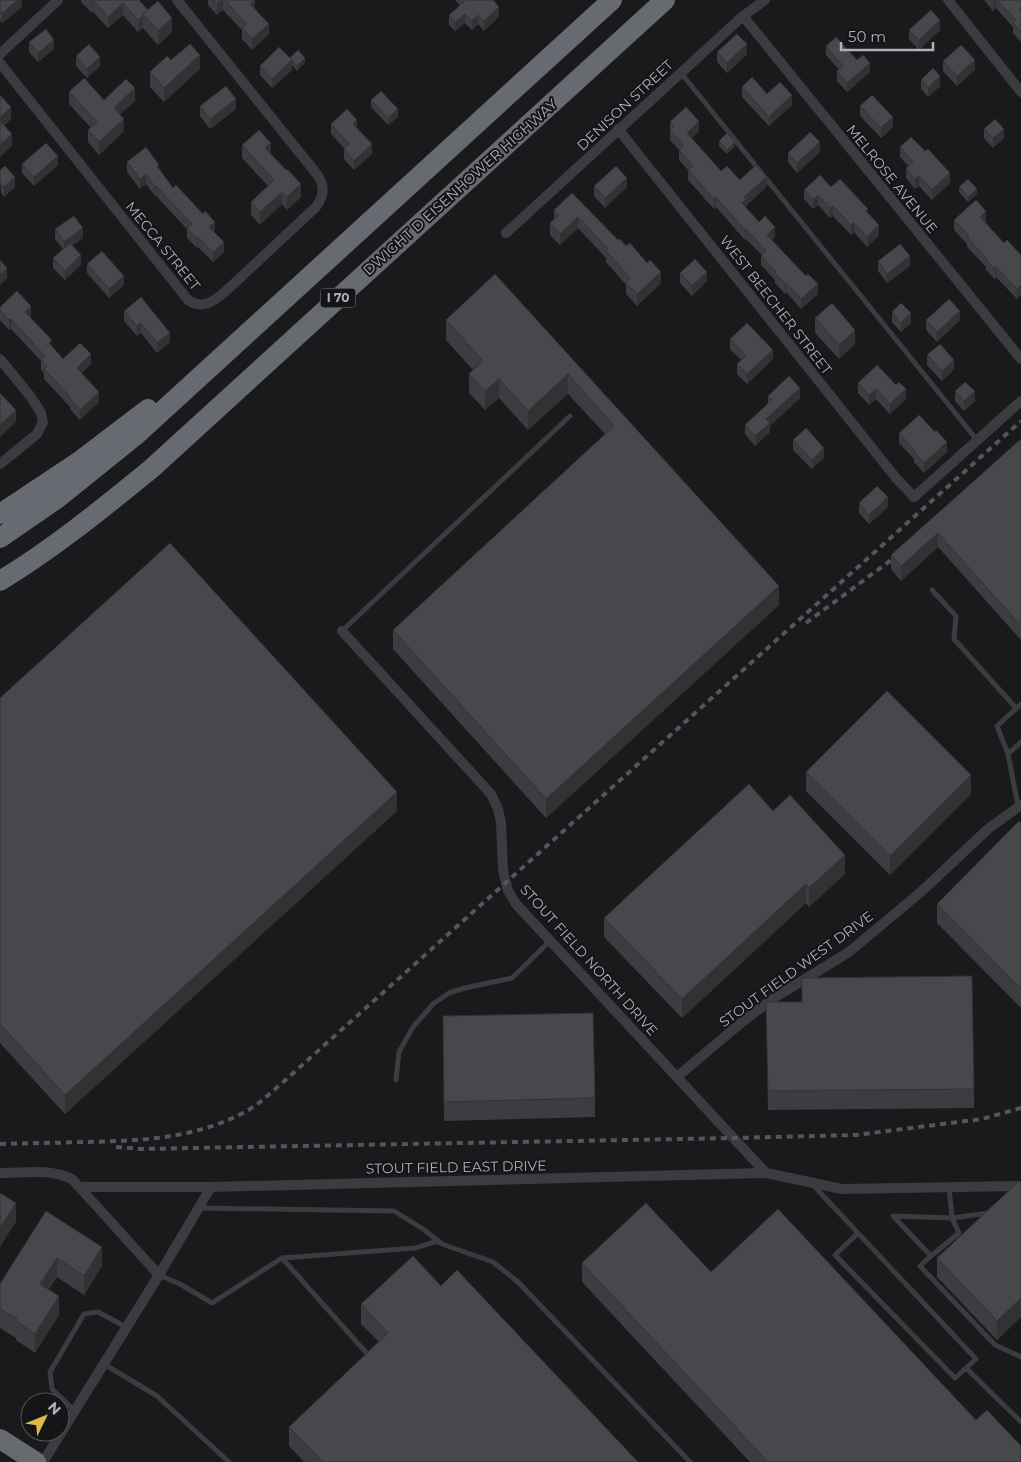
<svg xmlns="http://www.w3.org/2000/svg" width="1021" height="1462" font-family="Montserrat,sans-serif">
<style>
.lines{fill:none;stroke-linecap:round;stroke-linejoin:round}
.service{stroke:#3b3c40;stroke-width:5}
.minor{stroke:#3b3c40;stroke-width:10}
.motorway{stroke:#686a71;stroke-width:20}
.rail{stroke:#54565b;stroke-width:4;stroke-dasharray:6 5;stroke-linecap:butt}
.wall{fill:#3d3d41}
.shaded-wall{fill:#323235}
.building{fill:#47474c;stroke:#323235}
.labels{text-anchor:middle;stroke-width:4;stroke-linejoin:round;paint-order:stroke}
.shield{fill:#151517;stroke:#808289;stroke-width:1}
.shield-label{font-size:12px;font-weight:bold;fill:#aeb1ba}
.street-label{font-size:14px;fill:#aeb1ba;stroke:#151517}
</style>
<rect width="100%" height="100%" fill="#1a1a1c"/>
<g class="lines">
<path class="service" d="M681 73 977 440
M932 590 956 616 954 639 1016 708
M342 631 570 416
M1021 704 997 726 1008 754 1021 742
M1008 754 1018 806
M396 1080 399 1052 413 1027 433 1004 449 993 465 988 512 978 550 941
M813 1185 976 1359 955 1378 835 1255 858 1233
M949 1187 952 1218 893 1216 931 1256 959 1233 952 1218 989 1213
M199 1208 394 1211 423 1229 442 1244 493 1262 518 1282 690 1462
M931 1256 920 1266 995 1345 1021 1357
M282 1258 370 1357
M159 1275 180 1284 212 1303 282 1258 415 1248 438 1241
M104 1364 157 1396 229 1462
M966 1368 1021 1422
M75 1411 52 1389 50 1372 84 1314 98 1312 126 1327"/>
<path class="minor" d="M948 0 1021 92
M743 16 1021 359
M0 54 58 0
M0 63 188 300C203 310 213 302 226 291L316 207C325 194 325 185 316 173L177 0
M618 129 896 478 914 497 1021 401
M506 233 743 16 765 0
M0 359 31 397 41 413 43 422 37 434 0 464
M342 631 491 794 498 809 501 823 503 870 506 883 508 891 516 904 766 1173
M677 1077 742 1022 774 998 849 952 922 891 988 829 1021 805
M0 1173C24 1173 50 1168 72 1179L159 1275
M80 1187H211L766 1173 842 1189 1021 1186
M43 1462 159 1275 211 1187"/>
<path class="motorway" d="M0 514 81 460 148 409
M0 538 58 498 135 436 612 0
M0 581C54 548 102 509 151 469L665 0
M0 1439 36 1462"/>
<path class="rail" d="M806 623 902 552
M0 1144C28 1143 56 1143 84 1142 138 1141 192 1139 241 1114 256 1107 268 1095 281 1084L1021 421
M116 1147 141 1149 246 1147 734 1138 856 1135 982 1119 1021 1108"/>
</g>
<path class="wall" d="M0 0H22V7L2 23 0 20Z
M81 0H139L148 10 172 32 158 45 143 28 138 32 123 15 108 28 93 12 92 13 81 2Z
M208 0H255V9L269 34 252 50 242 39V30L223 10 217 15 208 5Z
M455 0H493L499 16 484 31 478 24 472 30 465 23 455 31 449 25V15L460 5Z
M984 0H1021V42L1013 33V27L996 8 993 11Z
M909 30H940L919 50 909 39Z
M29 42 54 49 38 62 29 52Z
M826 46 857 60 870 72 847 92 837 81V71L839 70 826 55Z
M717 52 747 54 727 73 717 62Z
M76 56 100 66 87 78 76 66Z
M290 58 305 62 297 71 292 65V70L272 88 260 75V66Z
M171 60 200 69 164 102 150 87V72Z
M943 61 975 70 957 86 943 71Z
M921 80 940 86 928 97 921 89Z
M742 87 767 94 792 105 769 126 742 97Z
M69 92 104 100 135 101 120 114 124 131 99 155 88 142V130L91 128 69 104Z
M371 100 398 117 388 125 371 107Z
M200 106 236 109 210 129 200 116Z
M860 106 893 127 881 138 860 116Z
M670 122 699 131 692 138 721 171 740 180 767 186 746 206V208L759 222 775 237 772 240 818 294 801 309 786 292 785 294 775 283V280L761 265V256L762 255 746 239 745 240 716 207 714 209 688 180V170L679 160V150L670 140Z
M331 124 357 128 372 154 354 170 344 159V149H345L331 134Z
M984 129 1004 138 993 148 984 138Z
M719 141 735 147 727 154 719 146Z
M242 145 271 155 301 197 287 210 282 204 260 225 251 215V202L268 186 242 158Z
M900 147 925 151 950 183 932 200 919 186 915 189 906 178V168L908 166 900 157Z
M820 152 797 173 788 162V153Z
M127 162 159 169 173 188 215 231 214 232 224 252 213 262 198 247 197 248 187 238V229L156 196H155L146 184 140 189 127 172Z
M22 164 58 165 34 186 22 173Z
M0 170 15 187 4 197 1 193Z
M594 186 627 187 605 208 594 196Z
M831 187 868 213 879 235 867 247 854 232 851 235 833 216 830 218 818 205 813 209 804 199V190Z
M959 187 977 194 968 202 959 192Z
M572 193 661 283 637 306 626 294V285L606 262V258L578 228 560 245 550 235V223L554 219V210Z
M954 220 986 221 985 222 1004 243 1021 255V295L1017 299 996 277 995 279 986 270V267L967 247V244L954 230Z
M55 229 83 238 72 246 81 265 65 280 53 268V258L63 249 55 239Z
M878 261 910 266 887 283 878 271Z
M87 264 124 285 109 298 87 273Z
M680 273 707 281 692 296 680 283Z
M495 274 779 605 546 818 393 649V630L605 434 568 394 528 430 499 398 485 410 469 393V374L473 370 446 340V320Z
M0 307 31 316 30 317 52 346 63 359 91 364 81 373 99 402 80 420 70 409V407L44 379V373L41 370V361L11 329 9 330 0 320Z
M124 311 170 342 157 353 141 333 137 336 124 321Z
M892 312 911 323 901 332 892 322Z
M815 318 855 344 839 359 815 333Z
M926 320H960L937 342 926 330Z
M730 339 773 359 747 384 737 374V364L741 360 730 349Z
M927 355 954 369 942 381 927 365Z
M858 383 906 399 890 414 876 399 869 405 858 393Z
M955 391 975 401 964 411 955 401Z
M768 396 800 398 770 426V432L755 446 745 434V425L768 403Z
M899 433 947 452 924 473 914 462V459L899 443Z
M1021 439V640L938 547 901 581 891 569V555Z
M793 440 824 458 812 469 793 450Z
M859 503 888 507 869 524 859 513Z
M0 698 397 811 65 1114 0 1043Z
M806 772 971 794 890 875 806 791Z
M773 811 845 874 809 907 806 903 682 1018 604 937V918Z
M1021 823V1008L937 923V904Z
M766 1002H802L974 1089V1108L768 1110Z
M443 1035 595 1098V1117L444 1121Z
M1021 1183V1317L997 1340 937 1277V1258Z
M46 1211 102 1266 84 1295 57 1277 49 1289 59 1315 35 1353 16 1340V1338L0 1328V1284Z
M582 1263 711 1272 976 1420 1021 1462H750L582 1282Z
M441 1286 638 1462H304L289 1446V1427L379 1342 361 1324V1304Z"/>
<path class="shaded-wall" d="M18 0H22V7L2 23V13Z
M93 0V12L92 13V2Z
M222 0H223V10L217 15V4Z
M255 0V10L250 4Z
M994 0H996V8L993 11V1Z
M123 3V15L108 28V17Z
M499 7V16L484 31V21Z
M465 14V23L455 31V22Z
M478 15V24L472 30V21Z
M143 16V28L138 32V20Z
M172 18V32L158 45V31Z
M940 20V30L919 50V40Z
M269 24V34L252 50V39Z
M54 40V49L38 62V53Z
M747 44V54L727 73V63Z
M200 55V69L164 102V88Z
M100 57V66L87 78V69Z
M305 58V62L297 71V66Z
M292 60V70L272 88V79Z
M975 60V70L957 86V76Z
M870 63V72L847 92V83Z
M940 76V86L928 97V88Z
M135 88V101L114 120V108Z
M792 95V105L769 126V117Z
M236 99V109L210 129V119Z
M11 107V119L0 130V118Z
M398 109V117L388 125V118Z
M893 117V127L881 138V128Z
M124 119V131L99 155V142Z
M357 120V130L353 124Z
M699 121V131L687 142V133Z
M1004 129V138L993 148V138Z
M12 134V146L0 157V145Z
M735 142V147L727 154V150Z
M820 142V152L797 173V163Z
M271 143V155L265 148Z
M372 144V154L354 170V161Z
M58 156V165L34 186V177Z
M950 173V183L932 200V190Z
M146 174V184L140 189V179Z
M919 176V186L915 189V179Z
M15 177V187L4 197V187Z
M767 177V186L746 206V209L742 203 744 197Z
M627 178V187L605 208V198Z
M301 184V197L287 210V197Z
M156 186V196H155V187Z
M977 189V194L968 202V197Z
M282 192V204L260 225V212Z
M818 195V205L813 209V200Z
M716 197V207L714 209V199Z
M833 206V216L830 218V208Z
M986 211V221L980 227V217Z
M578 217V228L560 245V234Z
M215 222V231L209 236V227Z
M854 223V232L851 235V225Z
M879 225V235L867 247V237Z
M775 227V237L767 244V235Z
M83 228V238L64 251V242Z
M746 229V239L745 240V230Z
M198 237V247L197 248V238Z
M224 242V252L213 262V253Z
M81 255V265L65 280V271Z
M910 256V266L887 283V274Z
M996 267V277L995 279V269Z
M7 268V278L0 285V275Z
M661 272V283L637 306V294Z
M707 272V281L692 296V286Z
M124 276V285L109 298V289Z
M786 283V292L785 294V284Z
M818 284V294L801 309V299Z
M1021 285V295L1017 299V289Z
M31 306V316L25 322V312Z
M960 311V320L937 342V332Z
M911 313V323L901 332V323Z
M11 319V329L9 330V320Z
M141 323V333L137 336V326Z
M855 330V344L839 359V345Z
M170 333V342L157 353V343Z
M773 350V359L747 384V374Z
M91 354V364L77 378V368Z
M954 360V369L942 381V371Z
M568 374V394L528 430V411Z
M499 379V398L485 410V391Z
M800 388V398L770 426V432L755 446V436L766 419Z
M876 389V399L869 405V395Z
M906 389V399L890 414V404Z
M975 391V401L964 411V401Z
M99 392V402L80 420V410Z
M16 410V422L0 437V425Z
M947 442V452L924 473V463Z
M824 448V458L812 469V460Z
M888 497V507L869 524V515Z
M938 533V547L901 581V566Z
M779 586V605L546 818V799Z
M971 775V794L890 875V856Z
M397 792V811L65 1114V1095Z
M845 855V874L809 907V888Z
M806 884V903L682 1018V999Z
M16 1203V1222L0 1247V1228Z
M102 1247V1266L84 1295V1276Z
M57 1258V1277L40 1303V1284Z
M59 1296V1315L35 1353V1334Z
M1021 1298V1317L997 1340V1321Z"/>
<path class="building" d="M0 0H18L2 13 0 11Z
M90 0H139L148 10 143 14V16L138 20 123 3 108 17 93 0 92 2Z
M213 0H222L217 4Z
M225 0H255L250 4 269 24 252 39 242 28 246 24Z
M464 0H493L499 7 484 21 478 15 472 21 465 14 455 22 449 15 465 1Z
M997 0H1021V7L1019 9 1021 11V32L1013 23 1016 20Z
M158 1 172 18 158 31 143 14Z
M931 10 940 20 919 40 909 30Z
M46 29 54 40 38 53 29 42Z
M737 34 747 44 727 63 717 52Z
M836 37 857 60 863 55 870 63 847 83 837 71 843 66 826 46Z
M89 44 100 57 87 69 76 56Z
M190 44 200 55 164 88 150 72 167 56 171 60Z
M961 45 975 60 957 76 943 61Z
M279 47 292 60 272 79 260 66Z
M298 50 305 58 297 66 290 58Z
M933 68 940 76 928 88 921 80Z
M752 77 767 94 780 82 792 95 769 117 742 87Z
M84 78 104 100 126 79 135 88 114 108 124 119 99 142 88 130 97 122 69 92Z
M226 86 236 99 210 119 200 106Z
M381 91 398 109 388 118 371 100Z
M0 95 11 107 0 118Z
M872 95 893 117 881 128 860 106Z
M686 107 699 121 687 133 721 171 727 166 740 180 756 165 767 177 744 197 746 199 742 203 759 222 765 216 775 227 767 235 806 276 808 274 818 284 801 299 786 283 785 284 775 273 776 272 761 256 766 251 746 229 745 230 716 197 714 199 688 170 693 166 679 150 684 145 670 130 674 126 670 122Z
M347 109 357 120 353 124 372 144 354 161 344 149 349 144 331 124Z
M995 119 1004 129 993 138 984 129Z
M0 121 12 134 0 145Z
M259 130 271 143 265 148 286 170 287 169 301 184 287 197 282 192 260 212 251 202 274 180 242 145Z
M810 132 820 142 797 163 788 153Z
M727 133 735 142 727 150 719 141Z
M911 137 925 151 928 149 950 173 932 190 919 176 915 179 906 168 913 162 900 147Z
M46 143 58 156 34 177 22 164Z
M146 147 159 165 157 166 173 188 176 185 203 214 205 211 215 222 209 227 224 242 213 253 198 237 197 238 187 228 192 224 156 186 155 187 146 174 140 179 127 162Z
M5 166 15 177 4 187 1 183 0 184V170Z
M616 166 627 178 605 198 594 186Z
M820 175 831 187 840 179 868 209 866 211 879 225 867 237 854 223 851 225 833 206 830 208 818 195 813 200 804 190Z
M968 179 977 189 968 197 959 187Z
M572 193 618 240 620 239 626 246 630 243 647 263 650 260 661 272 637 294 626 283 630 278 606 251 608 249 578 217 560 234 550 223 559 215 554 210Z
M976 200 986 211 980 217 1004 243 1007 240 1021 255V285L1017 289 996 267 995 269 986 260 987 259 967 237 969 236 954 220Z
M74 216 83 228 64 242 55 229Z
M70 243 81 255 65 271 53 258Z
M900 244 910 256 887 274 878 261Z
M102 251 124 276 109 289 87 264Z
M695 259 707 272 692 286 680 273Z
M0 260 7 268 0 275Z
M495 274 779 586 546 799 393 630 614 426 568 374 528 411 499 379 485 391 469 374 483 361 446 320Z
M17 291 31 306 25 312 52 340 49 343 63 359 80 343 91 354 77 368 99 392 80 410 70 399 71 398 44 369 47 366 41 360 45 356 11 319 9 320 0 310V307Z
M141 297 170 333 157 343 141 323 137 326 124 311Z
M949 299 960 311 937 332 926 320Z
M832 303 855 330 839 345 815 318Z
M901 303 911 313 901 323 892 312Z
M747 323 773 350 747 374 737 364 746 356 730 339Z
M940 344 954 360 942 371 927 355Z
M877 365 896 385 899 382 906 389 890 404 876 389 869 395 858 383Z
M789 376 800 388 766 419 770 423 755 436 745 425 772 400 768 396Z
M965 382 975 391 964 401 955 391Z
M0 393 16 410 0 425Z
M919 415 935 432 936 430 947 442 924 463 914 452 915 451 899 433Z
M806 428 824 448 812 460 793 440Z
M1021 439V626L938 533 901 566 891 555Z
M877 486 888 497 869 515 859 503Z
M170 543 397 792 65 1095 0 1024V698Z
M887 691 971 775 890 856 806 772Z
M749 784 773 811 790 795 845 855 809 888 806 884 682 999 604 918Z
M1019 821 1021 823V989L937 904Z
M972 976 974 1089 768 1091 766 1002H802V978Z
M593 1013 595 1098 444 1102 443 1016Z
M1019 1181 1021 1183V1298L997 1321 937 1258Z
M0 1193 16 1203 0 1228Z
M646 1203 711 1272 778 1209 976 1420 987 1410 1021 1446V1462H768L582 1263Z
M46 1211 102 1247 84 1276 57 1258 40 1284 59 1296 35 1334 16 1321 17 1319 0 1309V1284Z
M413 1256 441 1286 457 1270 638 1462H323L289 1427 388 1333 361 1304Z"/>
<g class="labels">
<rect class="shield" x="320.5" y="288.5" width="35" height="19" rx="4"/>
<g class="shield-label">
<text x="338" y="302">I 70</text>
</g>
<g class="street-label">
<text transform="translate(625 105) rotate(-43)" y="5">DENISON STREET</text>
<text transform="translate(892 179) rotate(51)" y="5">MELROSE AVENUE</text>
<text transform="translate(460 187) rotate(-42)" y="5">DWIGHT D EISENHOWER HIGHWAY</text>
<text transform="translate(163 246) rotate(51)" y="5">MECCA STREET</text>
<text transform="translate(776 305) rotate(52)" y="5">WEST BEECHER STREET</text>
<text transform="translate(589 960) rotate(48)" y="5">STOUT FIELD NORTH DRIVE</text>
<text transform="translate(796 969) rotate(-36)" y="5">STOUT FIELD WEST DRIVE</text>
<text transform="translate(456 1167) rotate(-1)" y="5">STOUT FIELD EAST DRIVE</text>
</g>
</g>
<g transform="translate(45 1417) rotate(47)"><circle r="24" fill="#151517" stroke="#525358"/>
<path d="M0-4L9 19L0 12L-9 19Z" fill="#e1b84c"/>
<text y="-8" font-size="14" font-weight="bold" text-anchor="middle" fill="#aeb1ba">N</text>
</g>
<path d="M841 42v8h92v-8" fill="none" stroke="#aeb1ba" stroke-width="2.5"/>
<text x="848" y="42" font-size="15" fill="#aeb1ba" stroke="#151517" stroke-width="4" paint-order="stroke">50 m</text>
</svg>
